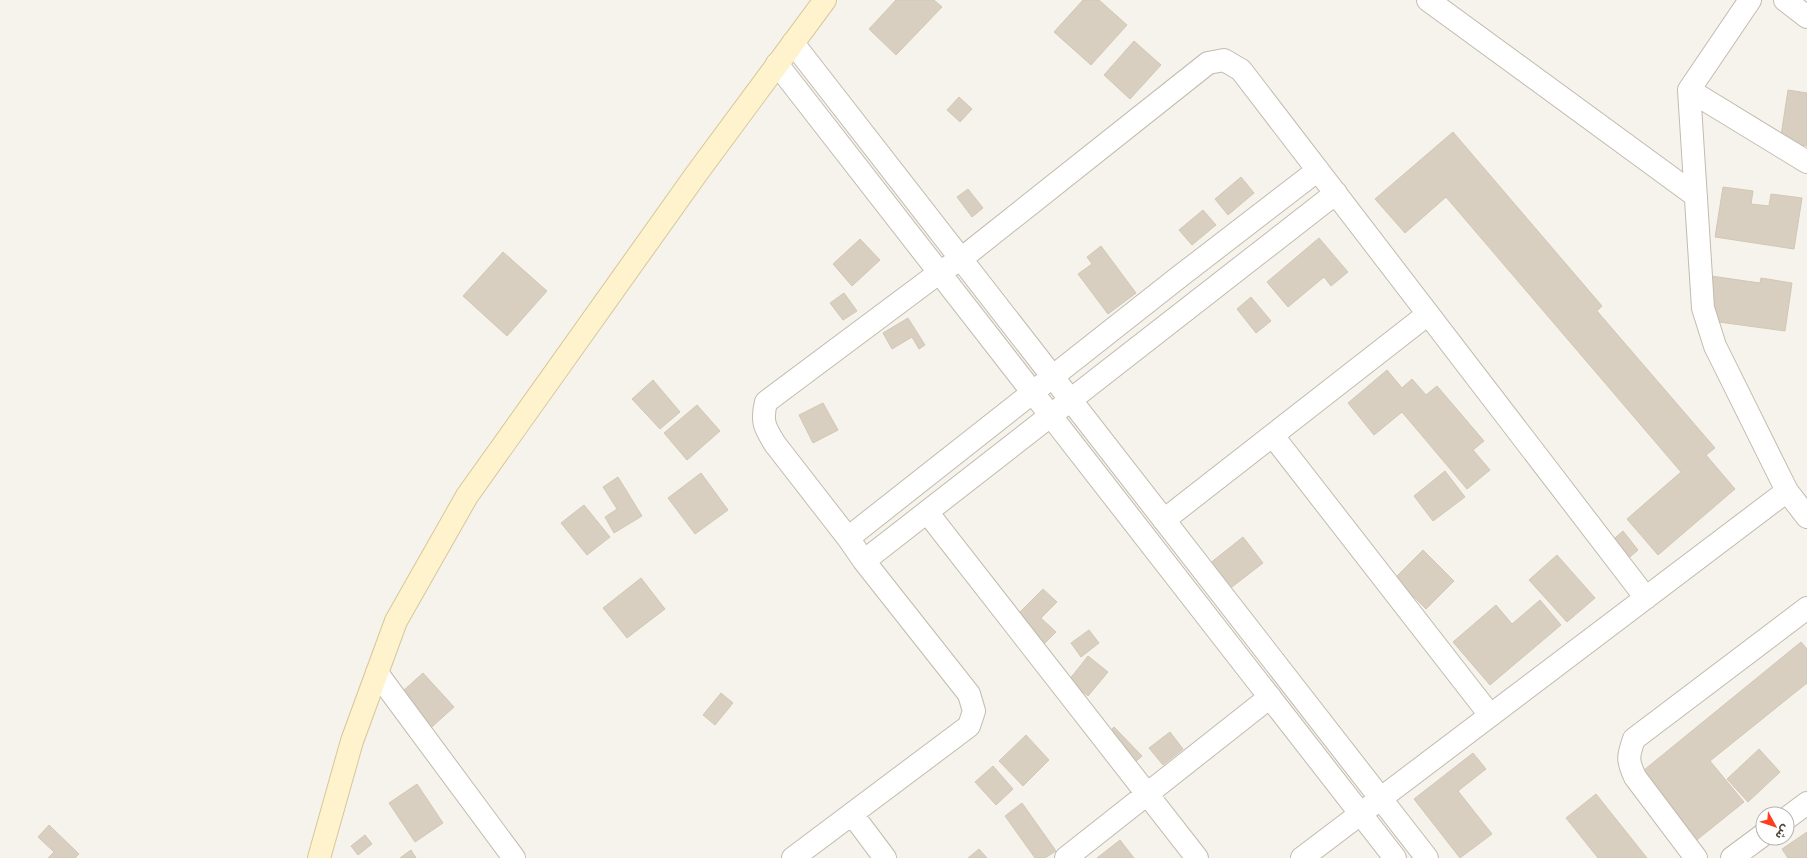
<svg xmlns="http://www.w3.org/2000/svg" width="1807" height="858" font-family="'Work Sans','Noto Sans Arabic',sans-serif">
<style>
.building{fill:#d8cfc1;stroke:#d3c7b4}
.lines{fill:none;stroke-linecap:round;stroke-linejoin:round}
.minor-casing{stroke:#c2bbae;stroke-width:24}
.tertiary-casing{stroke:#c2bbae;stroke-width:24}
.secondary-casing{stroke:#d6c79b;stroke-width:24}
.minor{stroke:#fff;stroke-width:22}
.tertiary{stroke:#fff;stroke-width:22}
.secondary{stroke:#fff3cd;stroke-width:22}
</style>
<rect width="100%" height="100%" fill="#f6f3ec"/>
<path class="building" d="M896 0H934L942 7 896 55 869 29Z
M1083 0H1099L1127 25 1091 65 1054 32Z
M1134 41 1161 65 1130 99 1104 75Z
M1788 90 1807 93V146L1780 142Z
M959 97 972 109 960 122 947 110Z
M1453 132 1602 306 1597 311 1715 448 1706 455 1735 489 1658 555 1627 519 1681 472 1446 197 1405 233 1375 199Z
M1241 177 1254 193 1228 215 1215 199Z
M1723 187 1753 191 1751 204 1769 206 1771 194 1802 198 1794 249 1715 237Z
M968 189 983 208 972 217 957 197Z
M1203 210 1216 225 1192 245 1179 230Z
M1319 238 1348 272 1331 286 1324 277 1288 307 1267 282Z
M860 239 880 260 852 286 833 264Z
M1101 246 1136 293 1108 314 1078 274 1092 264 1087 257Z
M503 252 547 291 507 336 463 296Z
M1711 276 1760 283 1761 278 1792 283 1785 331 1704 320Z
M844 293 857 311 843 320 830 303Z
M1251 297 1271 321 1256 333 1237 309Z
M908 318 925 345 919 349 912 337 892 349 883 333Z
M1387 370 1402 388 1412 379 1426 395 1437 386 1484 441 1473 450 1490 470 1467 489 1402 412 1374 435 1348 403Z
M653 380 680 412 660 429 632 399Z
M823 403 838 430 813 443 799 415Z
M697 405 720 431 687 460 664 433Z
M1445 471 1465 497 1433 521 1414 496Z
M701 473 728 510 695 534 668 498Z
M618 477 642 516 614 533 605 517 617 509 603 487Z
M584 505 610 537 587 555 561 523Z
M1623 531 1638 550 1623 563 1608 544Z
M1243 537 1263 563 1219 597 1199 572Z
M1423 550 1454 581 1426 609 1395 578Z
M1557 555 1595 598 1567 622 1529 580Z
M641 578 665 609 627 638 603 608Z
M1043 589 1057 602 1041 618 1056 632 1042 646 1014 618Z
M1540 600 1561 625 1490 685 1453 642 1496 605 1512 624Z
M1089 630 1099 643 1081 657 1071 643Z
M1801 642 1807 649V683L1710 761 1744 802 1688 847 1633 779Z
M1088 656 1108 672 1088 696 1069 680Z
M423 673 454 707 424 734 393 700Z
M721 693 733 703 715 725 703 715Z
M1114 727 1142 756 1126 770 1099 742Z
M1170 732 1183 749 1163 765 1149 748Z
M1026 735 1049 760 1023 786 999 761Z
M1759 749 1780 772 1748 802 1727 779Z
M1473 753 1486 769 1458 791 1492 834 1460 858 1414 799Z
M993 766 1013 789 996 805 975 782Z
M417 784 443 823 415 842 389 803Z
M1596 794 1647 858H1598L1566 818Z
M1022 803 1056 851 1045 858H1035L1005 816Z
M49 825 79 854 75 858H48L54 852 38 837Z
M1807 832V858H1788L1782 849Z
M365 835 372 844 358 855 351 846Z
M1120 840 1134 858H1097Z
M979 849 987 858H968Z
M411 850 416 858H400Z"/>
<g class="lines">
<defs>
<path id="minor" d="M1428 0 1696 196
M1750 0 1689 90 1807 162
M1785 0 1807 17
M1689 90 1703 308 1715 346 1787 491
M1273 436 1490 715
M927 512 1197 858
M1164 520 1428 314
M848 538 1179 277 1318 170
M864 561 1336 193
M377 673 514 858
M852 814 885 858
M1787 818 1807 803
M793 858 969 726 974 711 969 694 864 561 848 538 775 444C765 428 761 422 766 402L940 272 961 259 1208 63 1224 60 1241 70 1646 598
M1066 858 1270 697
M1302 858 1787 491 1807 517
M1696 858 1635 777C1627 760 1628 756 1634 739L1807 608
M1732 858 1763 835"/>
<path id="tertiary" d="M793 43 1427 858
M777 64 1395 858"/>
<path id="secondary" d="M319 858 352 741 396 621 467 496 697 173 825 0"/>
</defs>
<use href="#minor" class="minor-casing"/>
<use href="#tertiary" class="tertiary-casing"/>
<use href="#secondary" class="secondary-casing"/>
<use href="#minor" class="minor"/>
<use href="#tertiary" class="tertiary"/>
<use href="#secondary" class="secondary"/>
</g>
<g transform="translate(1775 826) rotate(130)"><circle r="19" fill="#ffffff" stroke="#b7b4b0"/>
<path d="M0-3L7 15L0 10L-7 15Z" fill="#fc3f1d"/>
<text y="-6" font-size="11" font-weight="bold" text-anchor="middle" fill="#4b4439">ش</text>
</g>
</svg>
